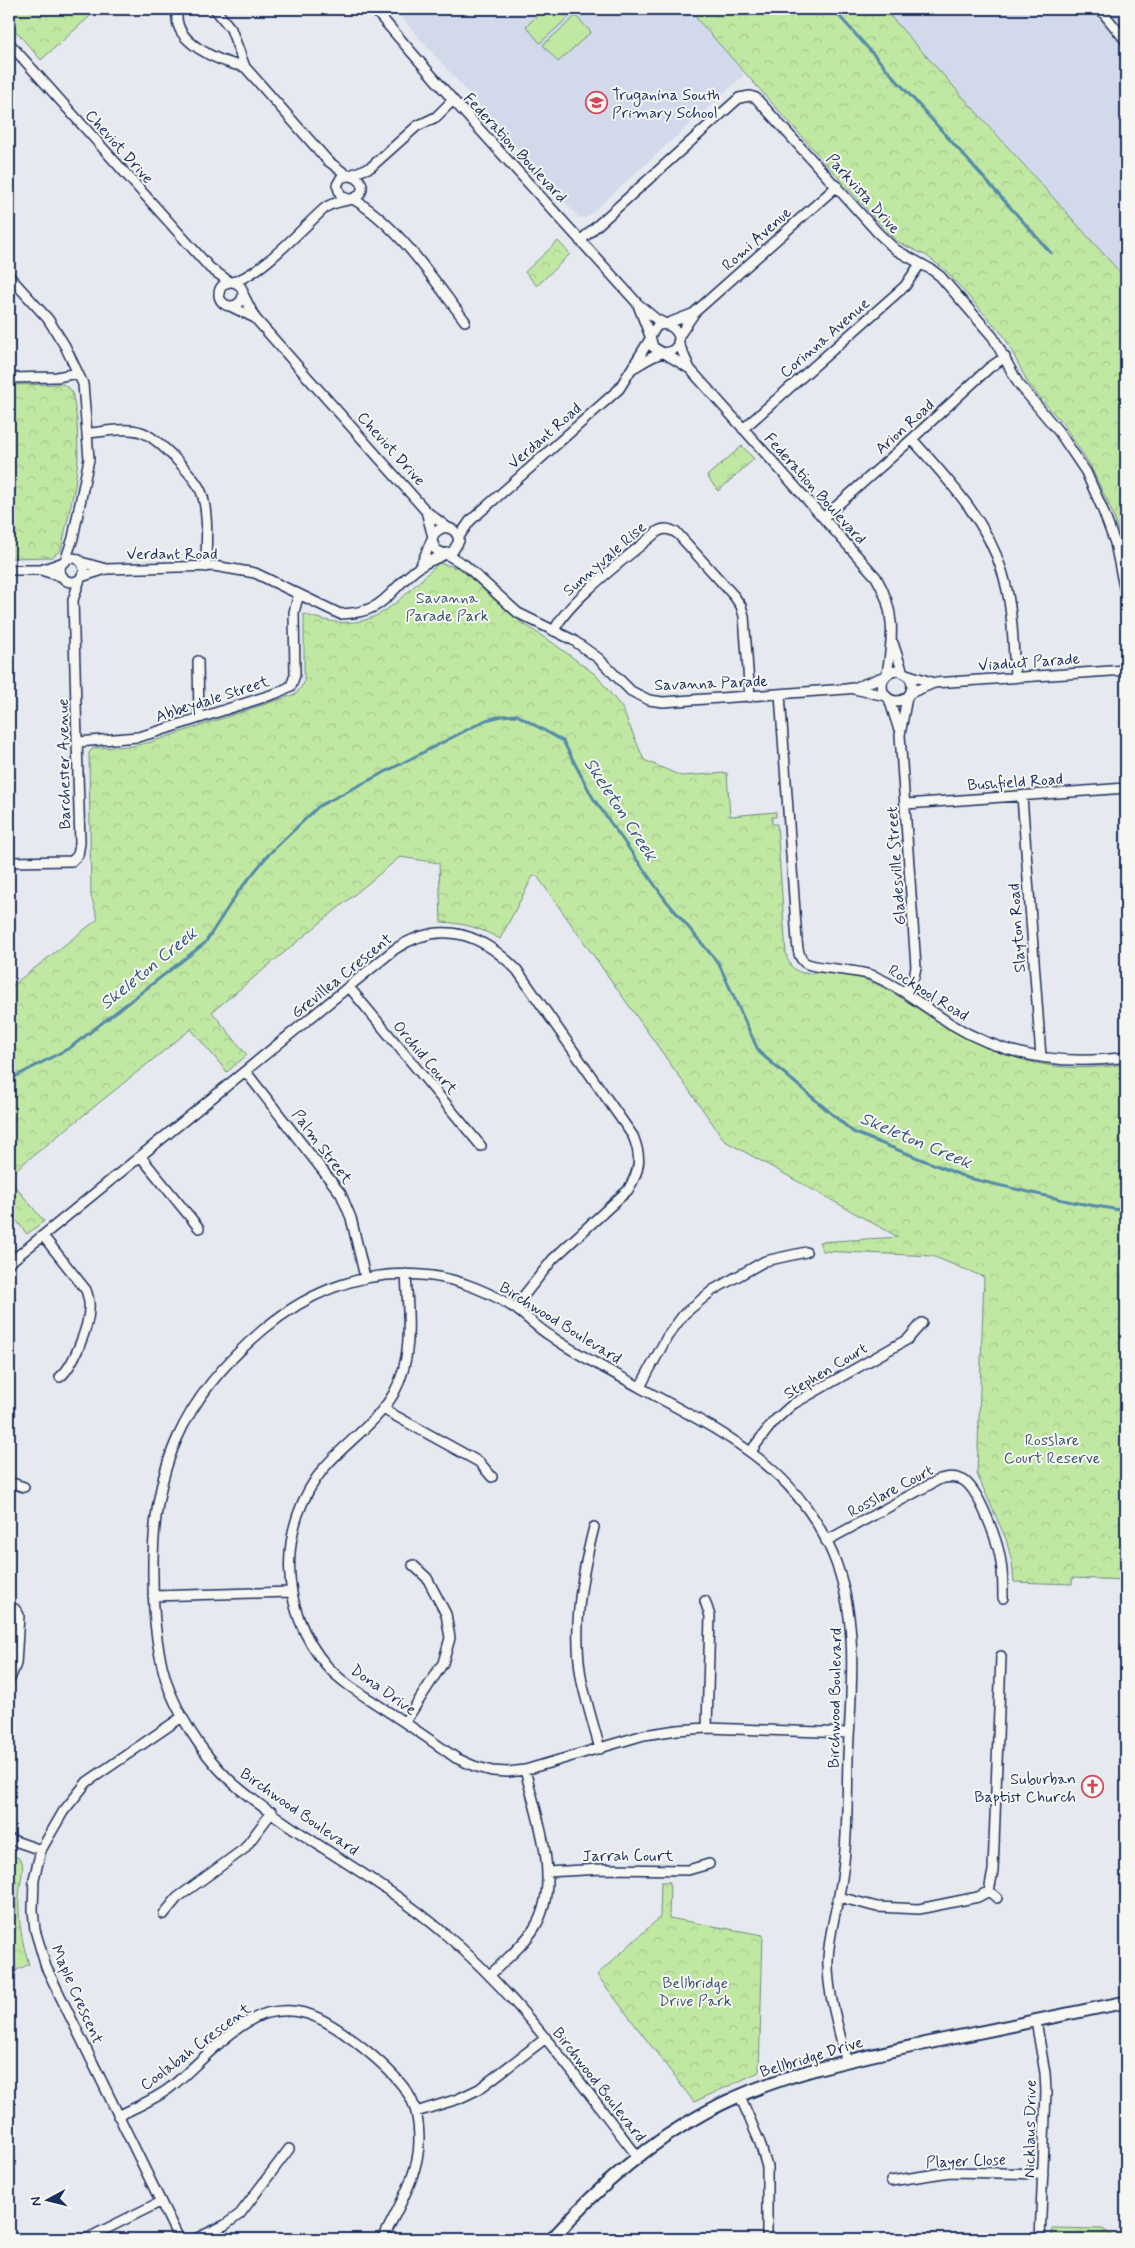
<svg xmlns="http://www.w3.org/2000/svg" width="1135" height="2248" font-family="Mynerve,sans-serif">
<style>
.built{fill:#d2d9eb}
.forest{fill:url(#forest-crowns);stroke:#6e8c80}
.pitch{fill:#c1e8a3;stroke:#6e8c80}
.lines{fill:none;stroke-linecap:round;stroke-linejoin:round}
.stream{stroke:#558ba8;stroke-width:3}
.minor-casing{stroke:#1b2f5e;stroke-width:12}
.tertiary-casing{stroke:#1b2f5e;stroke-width:15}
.minor{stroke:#f6f6f2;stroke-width:9}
.tertiary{stroke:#f6f6f2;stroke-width:11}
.labels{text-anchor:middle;stroke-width:4;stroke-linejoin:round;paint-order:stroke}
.poi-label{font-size:16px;fill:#1b2f5e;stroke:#f6f6f2;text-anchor:start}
.street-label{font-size:16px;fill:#1b2f5e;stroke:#f6f6f2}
.park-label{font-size:16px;fill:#3c546c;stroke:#f6f6f2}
.water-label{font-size:18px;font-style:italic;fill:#33557d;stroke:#f6f6f2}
</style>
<defs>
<pattern id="forest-crowns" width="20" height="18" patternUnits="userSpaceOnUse" patternTransform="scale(1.25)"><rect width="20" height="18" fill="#c1e8a3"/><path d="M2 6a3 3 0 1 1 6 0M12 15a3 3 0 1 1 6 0" fill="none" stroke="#a5c78f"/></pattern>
</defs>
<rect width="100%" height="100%" fill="#e6e9ef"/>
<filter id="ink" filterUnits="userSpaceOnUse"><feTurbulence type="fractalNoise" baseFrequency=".02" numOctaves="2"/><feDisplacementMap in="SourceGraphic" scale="10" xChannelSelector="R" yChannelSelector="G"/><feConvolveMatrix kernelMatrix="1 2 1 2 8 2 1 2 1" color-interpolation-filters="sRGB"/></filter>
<g filter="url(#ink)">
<path class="built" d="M394 9H688L743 71V76L587 217 579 218Z
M884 9H1126V279Z"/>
<path class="forest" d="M9 9H98L41 60 9 23Z
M688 9H884L1126 279V557L1113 514 1090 465 1063 424 1029 385 1004 336 945 270 927 256 898 242 886 231Z
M558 241 570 254 537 286 525 272Z
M63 384 72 391 77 420 78 458 75 486 61 550 52 557 9 558V385Z
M742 446 754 459 718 491 707 476Z
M439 563 463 569 522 623 553 643 596 675 622 708 644 760 681 776 727 773 730 816 776 812V817H772V824H777L786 954C793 980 809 972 829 972 840 973 852 974 862 978 885 986 905 1001 925 1013 994 1055 1044 1077 1126 1064V1580L1072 1578V1584L1014 1582 1012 1562 1006 1539 977 1474 984 1277 932 1256 823 1251 819 1242 898 1237 725 1141 537 876H533L500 939C481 928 463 923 441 922L439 863 400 857 212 1012 247 1055 227 1072 191 1029 9 1175V988L98 919 91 896 89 753 93 748 133 746 151 742 296 694 304 683V614C374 639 392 605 439 563Z
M9 1179 44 1221 27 1234 9 1211Z
M9 1854C14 1856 20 1857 22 1862 24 1869 19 1889 19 1898 18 1921 22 1943 29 1964L9 1974Z
M661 1882H670L669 1918 763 1935 759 2072 694 2102 597 1975 660 1917Z
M1052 2228 1103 2229 1116 2239H1052Z"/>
<path class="pitch" d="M545 9H570L573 13 540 43 526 26Z
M576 16 591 32 558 62 543 45Z"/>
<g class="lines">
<path class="stream" d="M833 9 1051 253
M9 1080 71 1047 205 943 238 892 268 855 319 806 486 720 502 716 517 715 563 741 593 798 664 898 719 964 759 1052 853 1132 968 1178 1072 1202 1126 1211"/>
<defs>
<path id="minor" d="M178 9C169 42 220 62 245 67
M215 9 231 29 245 67 328 161 347 175
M374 9 453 100 638 304 656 319 666 324
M1100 9 1126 41
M9 43 210 268 230 282
M350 175 371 167 417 126 436 117 453 100
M353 199C398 225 433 279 465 321
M580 241 739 98 750 96 756 98 878 233 896 250 932 270 940 276 993 337 1018 383 1059 432 1086 472 1102 508 1115 543 1126 597
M9 276 48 319 65 346 83 384 89 459 73 538 65 561
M219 294a12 12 0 1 1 24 0a12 12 0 1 1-24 0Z
M232 282C260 276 302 228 325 208 334 200 354 202 360 194 368 181 352 172 341 178L337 185 341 196 348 199
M243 294 255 318 426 511 448 528
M638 305 650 336
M230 306 255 318
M666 324 692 314
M679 336 695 312 837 186
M678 342 690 369
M664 353 690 369 876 577C896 611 893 637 887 674
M633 368C642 363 652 356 662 353 666 352 669 353 673 350 688 339 672 319 657 326L650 336 653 347 663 353
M9 378 57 377 77 373
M743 429 905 286 920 264
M88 433C104 432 125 427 141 432 157 437 197 478 202 494 209 516 206 544 206 567
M912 439C947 479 986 519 1002 571 1013 605 1013 643 1015 677
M426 511 433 537
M823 518 912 439 989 368 1005 357
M458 538 470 521 619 389 650 339
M446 554 465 565 518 613 573 640 598 658 631 691 649 700 663 702 846 689 854 688 885 676
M60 570a12 12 0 1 1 24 0a12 12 0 1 1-24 0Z
M81 562 106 569
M421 565 434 534C443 523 457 527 459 541L453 551 445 554 436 550 432 541
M9 570H41L63 577
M41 570 64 562
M81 577 106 569 214 566 255 573 340 614C389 613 387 589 421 566 428 561 438 558 445 554
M554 631C567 601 630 555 657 532 664 527 671 529 678 534L734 596 741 606 744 616 750 697
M893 643 903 673
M198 661 199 718
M882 686a15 15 0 1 1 30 0a15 15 0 1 1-30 0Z
M906 674 934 683
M854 689 886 696
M910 693 934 683 1126 670
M780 694 797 941C798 948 798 957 804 962 812 969 857 969 874 976 902 988 926 1008 951 1024 1005 1057 1064 1066 1126 1057
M889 699 898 727
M78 742 138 737 156 732 277 693 291 686 295 675 294 612 299 594
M1022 796 1041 1057
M906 804 1126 788
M9 862 72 861 78 855 80 843 73 600 80 579
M349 987 481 1146
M905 992 914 977 916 967 900 735 907 697
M246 1072 341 1194 351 1218 365 1277
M141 1157 199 1228
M43 1236 86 1290C88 1296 90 1302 89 1309 89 1326 73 1367 60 1377
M9 1263 395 949C441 919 481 933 517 970L633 1136C642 1158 640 1170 628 1190L553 1259 514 1308
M406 1274C408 1314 414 1357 394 1393 377 1423 346 1442 324 1468 277 1525 278 1610 327 1666 343 1684 365 1696 384 1709 409 1725 432 1741 456 1758L474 1766 492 1771 508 1772 525 1770 644 1735 677 1730 707 1728 849 1733
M640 1387 667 1337 684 1314 713 1290 765 1261 806 1252
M383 1409 479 1462 492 1477
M751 1451 774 1421 793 1404 908 1339 922 1323
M9 1482 24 1487
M594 1527C581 1578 572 1629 582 1682 587 1704 594 1727 600 1749
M826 1541 940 1479C948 1477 955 1476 963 1480 979 1489 999 1544 1001 1563 1003 1574 1003 1586 1003 1598
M153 1596 291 1592
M705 1601 710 1616 707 1728
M9 1611 15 1609 19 1615 16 1664 10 1679
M405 1722 443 1663 450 1638 446 1614 427 1578 413 1565
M9 1839 41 1850
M547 1872 602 1869 688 1870 709 1864
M989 1891 997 1898
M839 1897 877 1907 919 1909 978 1897 989 1891 993 1871 1001 1656
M164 1914 177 1898 244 1849 272 1812
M490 1975C505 1960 524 1945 535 1927 562 1883 537 1817 525 1770
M1036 2021 1045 2073 1046 2092 1040 2239
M740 2096 760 2143 767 2167V2239
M416 2112 458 2099 479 2089 546 2038
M118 2116C136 2107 156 2099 171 2087 198 2065 235 2022 267 2013 280 2010 296 2010 308 2014 337 2023 395 2070 410 2097 417 2109 419 2126 419 2141 419 2175 397 2209 383 2239
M638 2157C577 2079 521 1998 445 1934 382 1879 305 1842 241 1790 210 1765 184 1726 169 1689 156 1653 153 1615 153 1577 151 1470 182 1398 264 1329 312 1289 369 1268 432 1276 461 1280 492 1293 516 1309 528 1318 539 1329 552 1337 579 1356 611 1371 641 1388 722 1433 795 1464 833 1555 860 1620 851 1688 848 1757 847 1794 848 1833 843 1870 840 1900 829 1929 828 1960 827 1993 839 2028 846 2060
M891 2181 950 2172 1043 2174
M86 2239 160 2202
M179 2239 46 1967 35 1930 33 1910 34 1879 41 1850 63 1812 87 1782 182 1717
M195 2239 225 2225 240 2214 289 2149"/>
<path id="tertiary" d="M552 2239C596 2189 647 2144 706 2112 778 2073 858 2058 937 2041 1000 2028 1063 2015 1126 2002"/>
</defs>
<use href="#minor" class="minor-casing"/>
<use href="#tertiary" class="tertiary-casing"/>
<use href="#minor" class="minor"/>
<use href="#tertiary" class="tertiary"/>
</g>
</g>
<defs>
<symbol id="school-ring" viewBox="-11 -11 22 22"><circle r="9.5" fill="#f6f6f2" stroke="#d1495b" stroke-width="1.5"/><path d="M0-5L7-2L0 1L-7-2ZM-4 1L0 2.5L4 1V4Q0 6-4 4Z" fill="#d1495b"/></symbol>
<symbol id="church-ring" viewBox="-11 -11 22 22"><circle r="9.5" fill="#f6f6f2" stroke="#d1495b" stroke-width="1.5"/><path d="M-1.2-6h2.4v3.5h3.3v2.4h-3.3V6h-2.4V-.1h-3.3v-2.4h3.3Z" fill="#d1495b"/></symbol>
</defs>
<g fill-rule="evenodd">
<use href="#school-ring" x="584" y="90" width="25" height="25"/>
<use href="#church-ring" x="1080" y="1774" width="25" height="25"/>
</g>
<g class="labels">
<g class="poi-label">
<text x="612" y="100">Truganina South<tspan x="612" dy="18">Primary School</tspan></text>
<text x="1076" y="1784" text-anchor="end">Suburban<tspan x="1076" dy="18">Baptist Church</tspan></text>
</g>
<g class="street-label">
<text transform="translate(120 146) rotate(48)" y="6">Cheviot Drive</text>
<text transform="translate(516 147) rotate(47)" y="6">Federation Boulevard</text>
<text transform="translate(864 193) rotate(48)" y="6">Parkvista Drive</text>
<text transform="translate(756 238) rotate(-42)" y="6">Romi Avenue</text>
<text transform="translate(824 337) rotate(-41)" y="6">Corinna Avenue</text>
<text transform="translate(904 426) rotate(-42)" y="6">Arion Road</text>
<text transform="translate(544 435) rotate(-41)" y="6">Verdant Road</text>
<text transform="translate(392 448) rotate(48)" y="6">Cheviot Drive</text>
<text transform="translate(816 488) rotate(48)" y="6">Federation Boulevard</text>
<text x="172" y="559">Verdant Road</text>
<text transform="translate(604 558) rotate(-41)" y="6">Sunnyvale Rise</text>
<text transform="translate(1029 661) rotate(-4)" y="6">Viaduct Parade</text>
<text transform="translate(711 682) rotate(-2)" y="6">Savanna Parade</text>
<text transform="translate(212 698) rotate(-18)" y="6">Abbeydale Street</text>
<text transform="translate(63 764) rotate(-91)" y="6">Barchester Avenue</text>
<text transform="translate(1015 781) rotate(-4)" y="6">Bushfield Road</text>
<text transform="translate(895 866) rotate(-94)" y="6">Gladesville Street</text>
<text transform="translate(1016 928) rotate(-94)" y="6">Slayton Road</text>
<text transform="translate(341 975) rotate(-39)" y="6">Grevillea Crescent</text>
<text transform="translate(929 992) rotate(32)" y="6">Rockpool Road</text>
<text transform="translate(426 1057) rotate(50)" y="6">Orchid Court</text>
<text transform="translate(323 1146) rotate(53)" y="6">Palm Street</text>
<text transform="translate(561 1322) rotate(32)" y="6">Birchwood Boulevard</text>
<text transform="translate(825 1370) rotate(-31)" y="6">Stephen Court</text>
<text transform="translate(890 1490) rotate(-28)" y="6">Rosslare Court</text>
<text transform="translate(384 1689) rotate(35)" y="6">Dona Drive</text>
<text transform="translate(834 1698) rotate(-89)" y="6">Birchwood Boulevard</text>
<text transform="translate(300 1811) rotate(35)" y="6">Birchwood Boulevard</text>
<text x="628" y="1861">Jarrah Court</text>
<text transform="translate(78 1994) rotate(66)" y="6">Maple Crescent</text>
<text transform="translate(195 2046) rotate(-37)" y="6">Coolabah Crescent</text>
<text transform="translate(811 2056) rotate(-17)" y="6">Bellbridge Drive</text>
<text transform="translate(600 2084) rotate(52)" y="6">Birchwood Boulevard</text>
<text transform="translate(1029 2129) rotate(-89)" y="6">Nicklaus Drive</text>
<text transform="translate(966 2160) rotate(-2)" y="6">Player Close</text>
</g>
<g class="park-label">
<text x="447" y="603">Savanna<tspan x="447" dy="18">Parade Park</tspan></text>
<text x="1052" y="1445">Rosslare<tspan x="1052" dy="18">Court Reserve</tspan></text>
<text x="695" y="1988">Bellbridge<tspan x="695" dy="18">Drive Park</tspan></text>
</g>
<g class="water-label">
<text transform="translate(621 809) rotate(57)" y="6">Skeleton Creek</text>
<text transform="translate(148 968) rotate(-39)" y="6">Skeleton Creek</text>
<text transform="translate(916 1140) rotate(23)" y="6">Skeleton Creek</text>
</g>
</g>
<rect width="1135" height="2248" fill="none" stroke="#f6f6f2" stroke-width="30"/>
<rect x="15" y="15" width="1105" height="2218" fill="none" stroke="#1b2f5e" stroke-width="2" filter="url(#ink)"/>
<g transform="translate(48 2200) rotate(263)" stroke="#f6f6f2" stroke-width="4" paint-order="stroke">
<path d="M0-4L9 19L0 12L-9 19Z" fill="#1b2f5e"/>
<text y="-8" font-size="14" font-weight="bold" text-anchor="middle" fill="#1b2f5e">N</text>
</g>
</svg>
